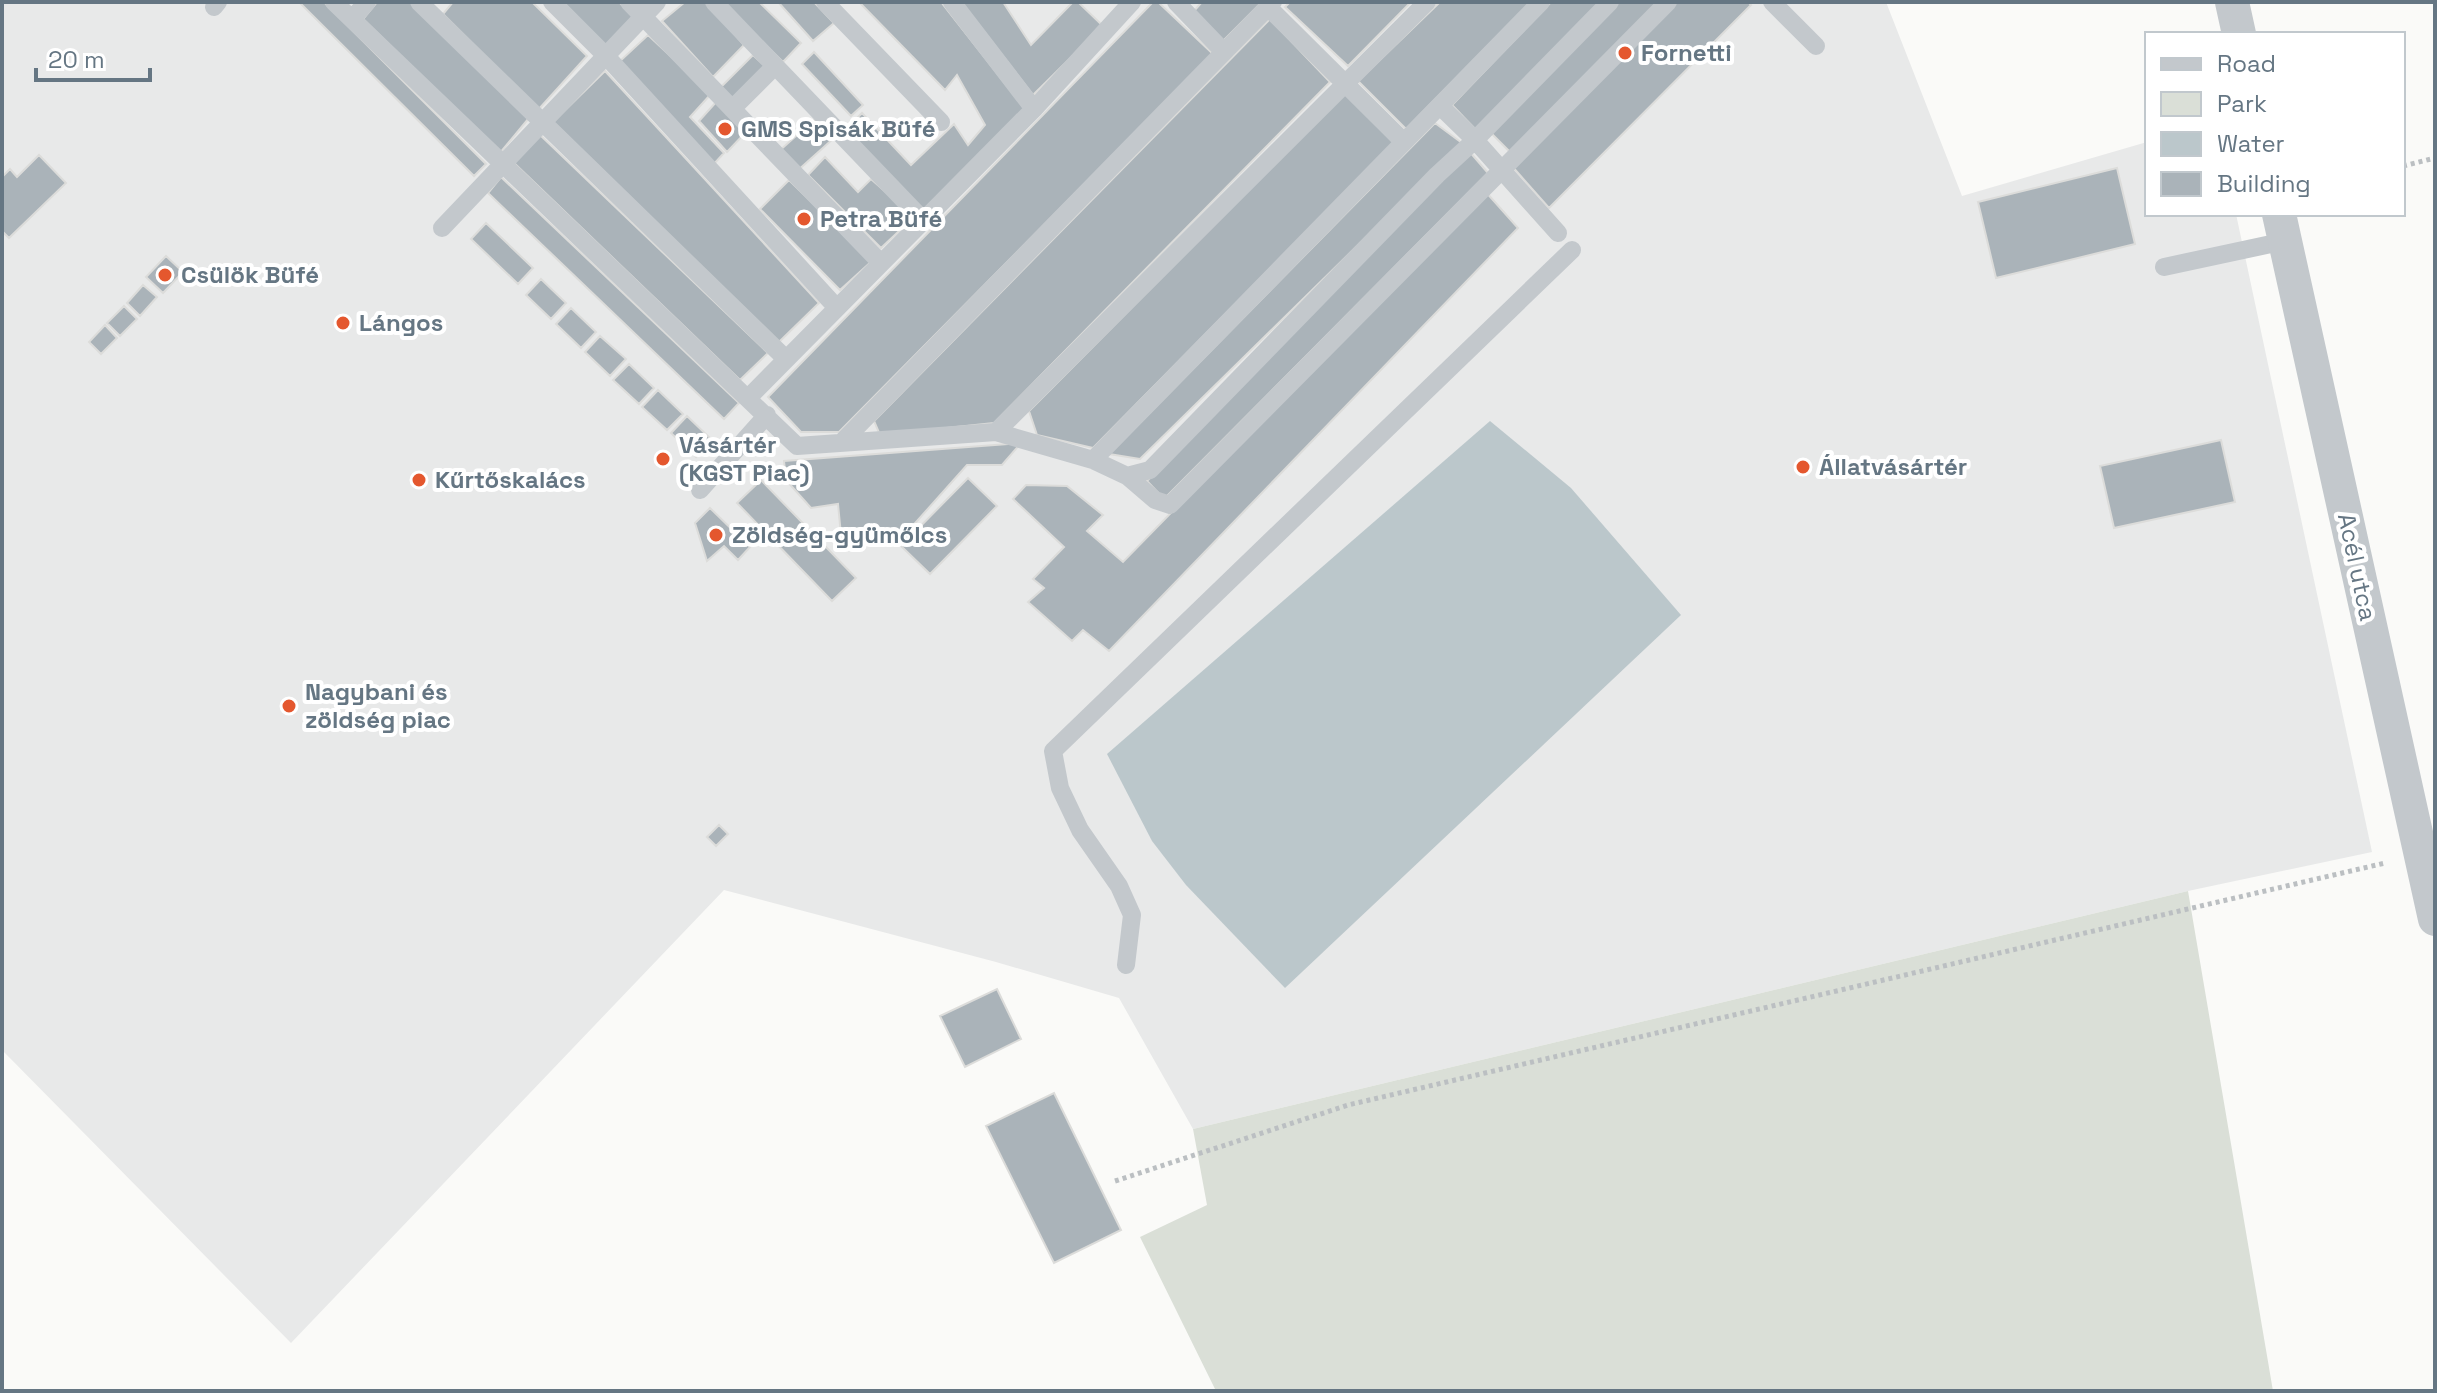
<svg xmlns="http://www.w3.org/2000/svg" width="2437" height="1393" font-family="'Space Grotesk',sans-serif">
<style>
.built{fill:#e8e9e9}
.green{fill:#dadfd7}
.water{fill:#bbc7cb}
.building{fill:#aab3b9;stroke:#dcdcda;stroke-width:2}
.lines{fill:none;stroke-linecap:round;stroke-linejoin:round}
.path{stroke:#bbbfc2;stroke-width:5;stroke-dasharray:4 4;stroke-linecap:butt}
.service{stroke:#c3c8cc;stroke-width:18}
.minor{stroke:#c3c8cc;stroke-width:34}
.poi-dot{fill:#e4572e;stroke:#fff;stroke-width:3}
.labels{text-anchor:middle;stroke-width:8;stroke-linejoin:round;paint-order:stroke}
.poi-label{font-size:24px;font-weight:bold;fill:#657683;stroke:#fff;text-anchor:start}
.street-label{font-size:24px;fill:#657683;stroke:#fff}
</style>
<rect width="100%" height="100%" fill="#fafaf8"/>
<path class="built" d="M2 2H1886L1962 196 2147 142V214H2236L2372 852 2188 891 1193 1129 1119 998 996 962 724 890 291 1343 2 1050Z"/>
<path class="green" d="M2188 891 2273 1391H1216L1140 1237 1207 1205 1193 1129Z"/>
<path class="water" d="M1490 421 1571 488 1681 615 1285 988 1186 885 1152 841 1107 754Z"/>
<path class="building" d="M299 2H324L486 164 474 176Z
M377 2H411L529 118 500 153 363 19Z
M453 2H532L587 56 538 110 443 14Z
M563 2H619L634 17 605 47Z
M685 2H707L744 45 713 77 662 21Z
M722 2H759L801 43 783 62Z
M778 2H814L834 23 813 41Z
M859 2H941L1026 110 922 211 846 129 862 113 911 165 954 124 968 145 985 125 957 75 945 90Z
M961 2H1003L1031 45 1073 2H1078L1103 26 1033 95Z
M1153 2H1158L1213 54 839 432H801L768 397Z
M1202 2H1262L1222 42 1193 12Z
M1290 2H1411L1348 66 1285 7Z
M1440 2H1531L1406 129 1358 81Z
M1551 2H1603L1476 130 1452 105Z
M1613 2H1661L1512 154 1487 129Z
M1672 2H1748L1751 5 1549 208 1511 165Z
M1270 19 1330 82 994 423 880 435 874 421Z
M648 35 711 94 690 117 724 153 713 165 619 62Z
M814 52 863 105 851 116 802 64Z
M753 55 766 67 731 102 719 89Z
M605 71 819 303 779 342 553 122Z
M1345 93 1394 143 1093 448 1037 435 1029 411Z
M717 101 747 131 727 152 699 121Z
M815 119 834 138 796 172 778 152Z
M1435 123 1462 143 1140 459 1109 454Z
M538 133 768 353 740 380 513 162Z
M1469 151 1488 173 1164 499 1147 481Z
M39 155 66 183 9 238 2 231V177L10 169 17 177Z
M825 157 858 192 871 179 914 217 881 248 808 175Z
M2117 168 2135 244 1996 278 1978 202Z
M501 177 739 403 724 419 488 193Z
M789 180 872 261 840 290 760 209Z
M1485 191 1518 228 1109 651 1083 630 1072 641 1028 602 1044 588 1033 579 1064 547 1013 499 1026 485 1067 486 1103 515 1087 531 1123 562Z
M486 223 533 268 518 284 471 239Z
M166 256 183 272 163 293 146 277Z
M541 279 566 303 551 319 526 295Z
M143 285 157 297 140 316 127 303Z
M124 306 137 319 120 336 107 323Z
M571 308 596 332 581 348 556 324Z
M105 325 117 338 101 354 89 342Z
M600 336 626 359 610 376 585 352Z
M629 364 654 388 639 404 613 380Z
M658 390 683 414 667 430 642 407Z
M687 416 712 440 696 457 671 433Z
M2221 440 2235 502 2114 528 2100 466Z
M1021 443 1002 465H967L909 530 841 535 838 504 811 508 786 480 784 461Z
M968 478 997 506 930 574 901 546Z
M761 480 856 578 832 601 737 503Z
M710 508 750 547 738 560 724 546 707 561 695 523Z
M719 825 728 834 716 846 707 837Z
M997 989 1021 1039 965 1067 940 1016Z
M1054 1093 1121 1230 1054 1263 986 1126Z"/>
<g class="lines">
<path class="path" d="M2403 166 2435 158
M1115 1181 1348 1105 2385 863"/>
<path class="service" d="M334 2 797 446 996 432 1093 460 1127 476 1150 470 1437 175 1475 140 1610 2
M419 2 786 359
M552 2 606 56 837 308
M629 2 881 263
M714 2 923 220
M825 2 941 122
M952 2 1034 109
M1176 2 1224 52
M1772 2 1816 46
M214 7 218 2
M1268 7 1404 142
M352 19 367 2
M1440 106 1475 140 1558 233
M732 109 775 66
M442 228 657 2
M2164 267 2285 241
M748 398 1034 109 1132 2
M996 432 1427 2
M841 443 1273 2
M1093 460 1541 2
M1127 476 1155 500 1170 505 1668 2
M700 490 767 415
M1126 965 1132 915 1119 886 1080 830 1060 788 1053 751 1572 250"/>
<path class="minor" d="M2232 2 2239 34
M2279 214 2435 919"/>
</g>
<g class="poi-dot">
<circle cx="1625" cy="53" r="8"/>
<circle cx="725" cy="129" r="8"/>
<circle cx="804" cy="219" r="8"/>
<circle cx="165" cy="275" r="8"/>
<circle cx="343" cy="323" r="8"/>
<circle cx="663" cy="459" r="8"/>
<circle cx="1803" cy="467" r="8"/>
<circle cx="419" cy="480" r="8"/>
<circle cx="716" cy="535" r="8"/>
<circle cx="289" cy="706" r="8"/>
</g>
<g class="labels">
<g class="poi-label">
<text x="1641" y="61">Fornetti</text>
<text x="741" y="137">GMS Spisák Büfé</text>
<text x="820" y="227">Petra Büfé</text>
<text x="181" y="283">Csülök Büfé</text>
<text x="359" y="331">Lángos</text>
<text x="679" y="453">Vásártér<tspan x="679" dy="28">(KGST Piac)</tspan></text>
<text x="1819" y="475">Állatvásártér</text>
<text x="435" y="488">Kűrtőskalács</text>
<text x="732" y="543">Zöldség-gyümőlcs</text>
<text x="305" y="700">Nagybani és<tspan x="305" dy="28">zöldség piac</tspan></text>
</g>
<g class="street-label">
<text transform="translate(2357 567) rotate(78)" y="8">Acél utca</text>
</g>
</g>
<rect width="2437" height="1393" fill="none" stroke="#657683" stroke-width="8"/>
<rect x="2145" y="32" width="260" height="184" fill="#ffffff" stroke="#c1c8cd" stroke-width="2"/>
<rect x="2161" y="58" width="40" height="12" fill="#c3c8cc" stroke="#c1c8cd" stroke-width="2"/>
<text x="2217" y="72" font-size="24" fill="#657683">Road</text>
<rect x="2161" y="92" width="40" height="24" fill="#dadfd7" stroke="#c1c8cd" stroke-width="2"/>
<text x="2217" y="112" font-size="24" fill="#657683">Park</text>
<rect x="2161" y="132" width="40" height="24" fill="#bbc7cb" stroke="#c1c8cd" stroke-width="2"/>
<text x="2217" y="152" font-size="24" fill="#657683">Water</text>
<rect x="2161" y="172" width="40" height="24" fill="#aab3b9" stroke="#c1c8cd" stroke-width="2"/>
<text x="2217" y="192" font-size="24" fill="#657683">Building</text>
<path d="M36 68v12h114v-12" fill="none" stroke="#657683" stroke-width="4"/>
<text x="48" y="68" font-size="24" fill="#657683" stroke="#ffffff" stroke-width="6" paint-order="stroke">20 m</text>
</svg>
